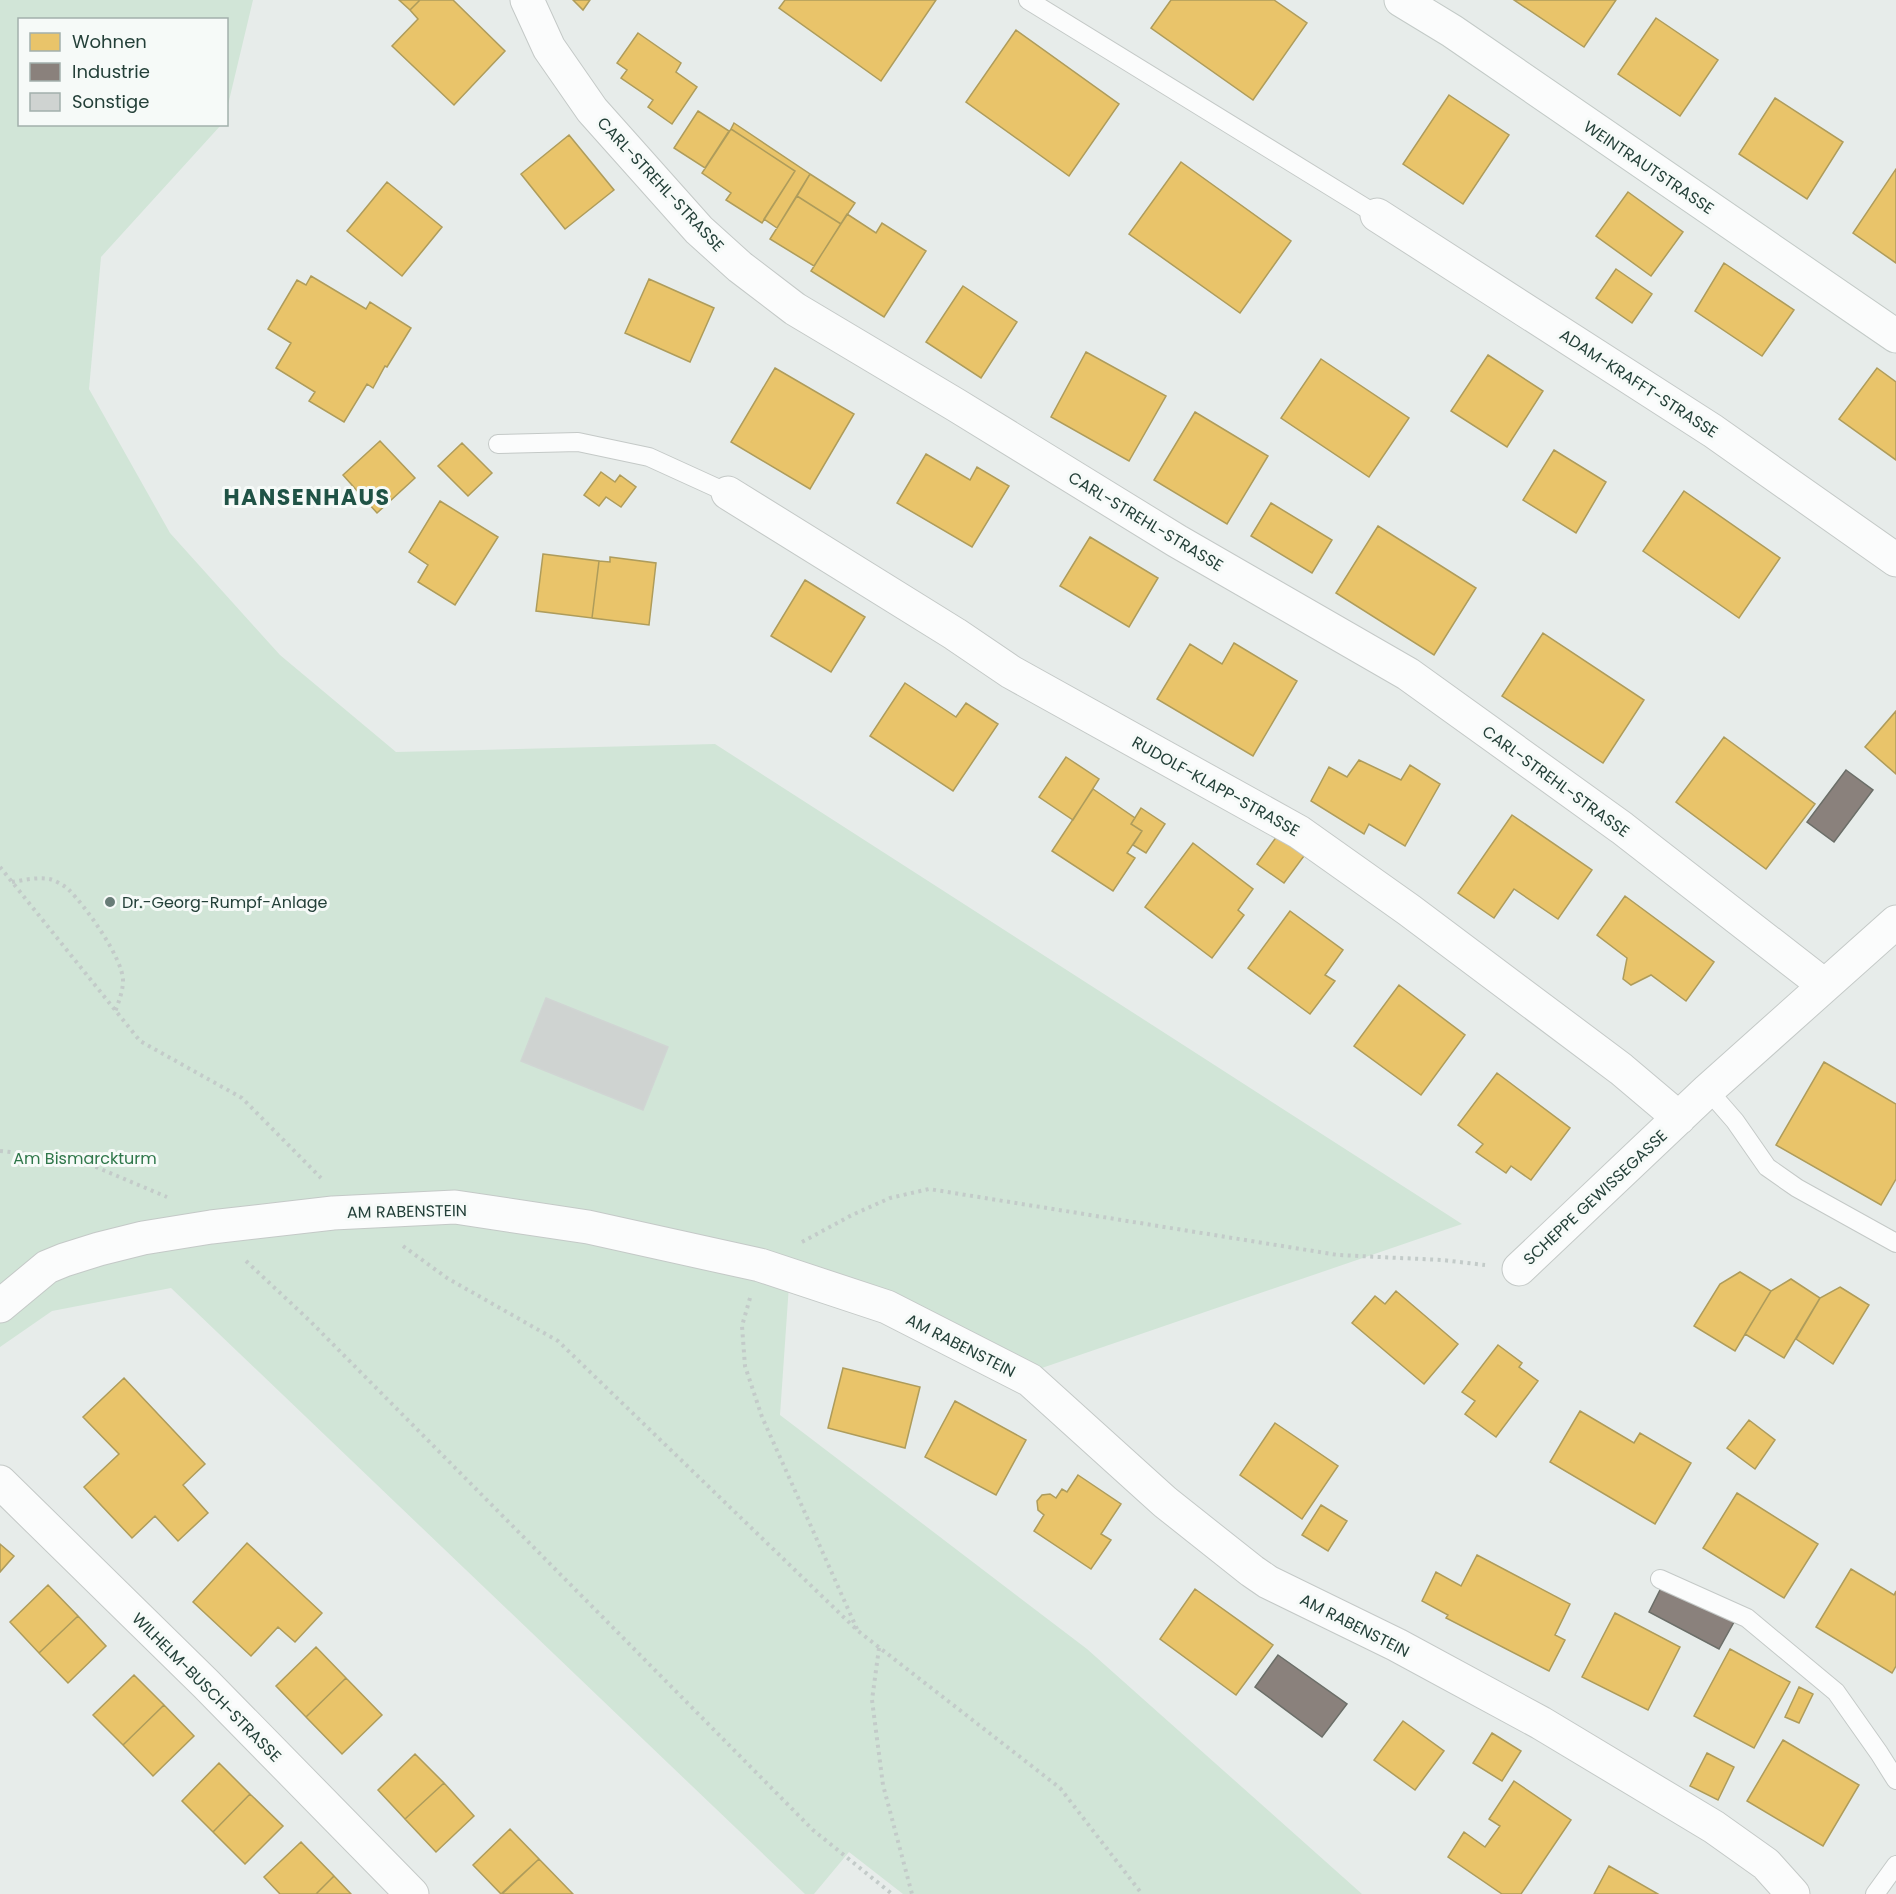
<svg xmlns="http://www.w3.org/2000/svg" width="1896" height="1894" font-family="Poppins,sans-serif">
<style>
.green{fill:#d1e5d7}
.homes{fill:#e9c46a;stroke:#ae9c5b;stroke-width:1.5}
.industry{fill:#8a817c;stroke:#6b6e68;stroke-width:1.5}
.building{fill:#cfd3d1;stroke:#d0d5d3;stroke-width:1.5}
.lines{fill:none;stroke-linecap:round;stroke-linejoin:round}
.lane-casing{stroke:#c4c9c7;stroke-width:20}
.street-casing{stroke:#c4c9c7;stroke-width:35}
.secondary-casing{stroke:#c3cac7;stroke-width:35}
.path{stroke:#c3cbc9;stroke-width:4;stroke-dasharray:3 4.5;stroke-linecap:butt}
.lane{stroke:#fbfcfc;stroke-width:18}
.street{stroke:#fbfcfc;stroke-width:33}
.secondary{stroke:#fbfcfc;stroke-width:33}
.poi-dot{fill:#687c77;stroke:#f6faf8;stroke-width:2}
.labels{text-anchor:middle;stroke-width:6;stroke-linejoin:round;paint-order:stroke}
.street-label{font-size:16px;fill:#244039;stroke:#f6faf8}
.poi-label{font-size:16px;fill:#244039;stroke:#f6faf8;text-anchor:start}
.park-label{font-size:16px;fill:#2f774a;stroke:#f6faf8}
.district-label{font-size:22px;font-weight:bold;letter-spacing:1.5px;fill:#205346;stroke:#f6faf8}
</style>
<rect width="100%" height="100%" fill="#e7ecea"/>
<path class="green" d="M0 0H253L227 109 226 20H20V124L221 125 101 257 89 389 170 533 280 655 396 752 715 744 1462 1224 1036 1370 789 1285 780 1415 1087 1649 1362 1894H903L849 1852 814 1894H805L171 1288 52 1311 0 1347Z"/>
<path class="homes" d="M399 0H420L410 10Z
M420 0H453L505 51 454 105 392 46 418 19 410 10Z
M573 0H590L583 10Z
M785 0H936L881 81 779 8Z
M1171 0H1274L1307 23 1253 100 1151 28Z
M1514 0H1616L1584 47Z
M1656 18 1718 60 1680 116 1618 74Z
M1016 30 1119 104 1069 176 966 102Z
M638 33 681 63 676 72 697 87 672 124 648 107 653 100 621 78 627 70 617 63Z
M1449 95 1509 135 1463 204 1403 164Z
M1775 98 1843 142 1807 199 1739 154Z
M698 111 729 131 705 168 674 148Z
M734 123 810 174 777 228 764 219 795 171 731 129Z
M731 129 795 171 762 223 726 200 731 193 702 173Z
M569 135 614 190 565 229 521 174Z
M1181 162 1291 241 1240 313 1129 234Z
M1896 169V263L1853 233Z
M810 174 855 203 841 224 797 196Z
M387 182 442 227 402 276 347 231Z
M1628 192 1683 232 1651 276 1596 236Z
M797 196 841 224 814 266 770 239Z
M847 214 876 233 882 223 926 251 884 317 811 271Z
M1724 263 1794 310 1762 356 1695 311Z
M1616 269 1652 294 1632 323 1596 298Z
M311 276 366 309 370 302 411 328 387 367 385 366 373 388 367 384 344 422 309 401 315 392 276 368 291 343 268 329 297 280 306 285Z
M649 279 714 308 690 362 625 333Z
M963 286 1017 322 981 378 926 342Z
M1086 352 1166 396 1129 461 1051 417Z
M1488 355 1543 391 1507 447 1451 411Z
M1321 359 1409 418 1369 477 1281 418Z
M775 368 854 414 810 489 731 442Z
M1877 368 1896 382V460L1839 419Z
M1195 412 1268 456 1227 524 1154 480Z
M380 441 415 478 377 513 343 475Z
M462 443 492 473 468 496 438 466Z
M1554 450 1606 482 1576 533 1523 500Z
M926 454 970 480 977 467 1009 486 972 547 897 503Z
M601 472 615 482 620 475 636 487 621 507 606 497 599 506 584 495Z
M1684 491 1780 558 1739 618 1643 551Z
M440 501 498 537 455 605 418 582 428 565 409 552Z
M1271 503 1332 540 1312 573 1251 536Z
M1378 526 1476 588 1434 655 1336 593Z
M1090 537 1158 578 1129 627 1060 586Z
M543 554 599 561 592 618 536 611Z
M610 557 656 563 649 625 592 618 599 561 610 562Z
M805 580 865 617 831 672 771 636Z
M1543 633 1644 700 1603 763 1502 696Z
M1234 643 1297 681 1253 756 1157 699 1190 644 1222 664Z
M905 683 956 717 966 703 998 724 953 791 870 736Z
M1896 711V774L1865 747Z
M1724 737 1815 804 1766 869 1676 802Z
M1066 757 1099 779 1073 820 1039 797Z
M1359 760 1401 780 1410 765 1440 784 1405 846 1369 824 1364 834 1311 801 1329 767 1347 777Z
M1093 789 1135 818 1131 824 1142 831 1127 853 1135 858 1113 891 1052 851Z
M1141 808 1165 824 1146 853 1133 845 1142 831 1131 824Z
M1512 815 1592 870 1558 919 1514 889 1494 918 1458 893Z
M1277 836 1304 856 1284 883 1257 864Z
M1193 843 1253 889 1238 910 1244 915 1212 958 1145 907Z
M1625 896 1714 962 1686 1001 1651 975 1631 985 1623 979 1627 958 1597 935Z
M1290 911 1343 950 1325 975 1335 981 1310 1014 1248 968Z
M1399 985 1465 1035 1421 1095 1354 1046Z
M1824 1062 1896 1104V1179L1881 1205 1776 1145Z
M1497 1073 1570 1128 1531 1180 1511 1166 1506 1173 1476 1152 1483 1144 1458 1125Z
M1740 1272 1771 1291 1735 1351 1694 1326 1720 1284Z
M1791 1279 1820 1298 1784 1358 1745 1334 1771 1291Z
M1840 1287 1869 1305 1833 1364 1796 1339 1820 1298Z
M1396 1291 1458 1344 1424 1384 1352 1323 1375 1296 1385 1304Z
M1498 1345 1522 1363 1519 1367 1538 1381 1496 1437 1465 1414 1475 1401 1462 1392Z
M843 1368 920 1387 905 1448 828 1428Z
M124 1378 205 1464 183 1485 208 1513 178 1541 155 1516 132 1538 84 1487 119 1454 83 1417Z
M955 1401 1026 1440 996 1495 925 1457Z
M1580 1411 1634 1443 1640 1433 1691 1463 1655 1524 1550 1462Z
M1749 1420 1775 1440 1755 1469 1727 1448Z
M1275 1423 1338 1466 1302 1519 1240 1475Z
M1078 1475 1121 1504 1101 1534 1111 1540 1091 1569 1034 1531 1044 1515 1038 1510 1037 1501 1042 1495 1050 1494 1056 1498 1062 1489 1067 1492Z
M1737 1493 1818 1544 1784 1598 1703 1548Z
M1321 1505 1347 1521 1328 1551 1302 1535Z
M247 1543 322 1613 295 1642 278 1627 251 1656 193 1602Z
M0 1544 14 1556 0 1572Z
M1477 1555 1570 1604 1555 1635 1565 1640 1549 1671 1446 1618 1448 1615 1422 1601 1436 1572 1461 1586Z
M1851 1569 1894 1595 1896 1591V1666L1892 1673 1816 1627Z
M48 1585 78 1616 39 1653 10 1622Z
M1195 1589 1273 1645 1236 1695 1160 1639Z
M1615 1613 1680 1647 1648 1710 1582 1677Z
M78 1616 106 1646 68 1683 39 1653Z
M316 1647 346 1678 306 1717 276 1686Z
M1730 1649 1790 1682 1754 1748 1694 1716Z
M134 1675 164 1705 123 1745 93 1715Z
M346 1678 382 1715 342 1754 306 1717Z
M1799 1687 1813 1694 1799 1723 1785 1717Z
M164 1705 194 1736 153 1776 123 1745Z
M1403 1721 1444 1751 1415 1790 1374 1760Z
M1492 1733 1521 1751 1502 1781 1473 1763Z
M1783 1740 1859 1785 1823 1846 1747 1801Z
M1707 1753 1734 1767 1718 1800 1690 1786Z
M415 1754 444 1783 405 1819 378 1790Z
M219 1763 250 1794 213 1832 182 1801Z
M1514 1781 1571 1820 1521 1894H1502L1448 1857 1464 1832 1485 1847 1500 1826 1489 1819Z
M444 1783 474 1816 436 1852 405 1819Z
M250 1794 283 1826 245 1864 213 1832Z
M510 1829 539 1859 501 1894 473 1865Z
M301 1842 334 1876 316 1894H280L264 1877Z
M539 1859 573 1894H502Z
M1609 1866 1658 1894H1594Z
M334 1876 351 1894H316Z"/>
<path class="industry" d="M1846 770 1873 790 1834 842 1807 822Z
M1663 1584 1734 1622 1719 1649 1649 1612Z
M1278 1655 1347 1704 1322 1737 1255 1687Z"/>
<path class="building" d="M546 998 668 1047 643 1110 521 1061Z"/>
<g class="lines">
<defs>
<path id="lane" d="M1028 0 1377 215
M498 444 578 442 649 457 728 493
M1708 1090 1735 1121 1767 1167 1797 1188 1896 1243
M1660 1579 1747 1618 1836 1692 1879 1753 1896 1780
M1875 1894 1896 1865"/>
<path id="street" d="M527 0 549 48 592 110 699 230 740 267 795 309 956 405 1177 541 1408 674 1622 828 1824 985
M1377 215 1713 431 1896 560
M728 493 955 634 1011 672 1299 832 1409 910 1621 1069 1679 1118
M1519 1269 1708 1090 1896 922
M0 1306 47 1267 64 1260 99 1249 143 1238 211 1227 333 1213 455 1207 588 1227 760 1265 887 1307 1030 1380 1165 1502 1252 1571 1268 1582 1397 1645 1541 1723 1714 1827 1766 1864 1793 1894
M0 1482 206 1684 412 1894"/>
<path id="secondary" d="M1401 0 1452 31 1896 336"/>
</defs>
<use href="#lane" class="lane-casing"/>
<use href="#street" class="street-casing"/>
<use href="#secondary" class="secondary-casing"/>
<path class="path" d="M0 867 140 1041 242 1098 321 1178
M12 882C24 880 37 877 49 879 55 880 65 886 69 890 86 907 122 957 123 980 123 991 119 1001 115 1012
M0 1151 77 1159 167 1197
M802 1242 852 1215 890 1198 929 1189 1338 1255 1442 1260 1485 1265
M403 1246 447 1278 558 1341 858 1631 1060 1788 1142 1894
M246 1261 310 1321 813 1830 892 1894
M750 1298 742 1326 745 1366 762 1417 857 1629
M879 1648 872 1700 883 1785 912 1894"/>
<use href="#lane" class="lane"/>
<use href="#street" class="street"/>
<use href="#secondary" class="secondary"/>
</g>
<circle class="poi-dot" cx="110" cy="902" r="6"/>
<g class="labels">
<g class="street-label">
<text transform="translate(1649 167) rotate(34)" y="6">WEINTRAUTSTRASSE</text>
<text transform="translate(661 184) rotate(47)" y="6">CARL-STREHL-STRASSE</text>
<text transform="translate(1639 383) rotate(33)" y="6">ADAM-KRAFFT-STRASSE</text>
<text transform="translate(1146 521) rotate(31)" y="6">CARL-STREHL-STRASSE</text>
<text transform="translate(1556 781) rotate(36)" y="6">CARL-STREHL-STRASSE</text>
<text transform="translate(1216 786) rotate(29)" y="6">RUDOLF-KLAPP-STRASSE</text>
<text transform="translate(1595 1197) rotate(-43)" y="6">SCHEPPE GEWISSEGASSE</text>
<text transform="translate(407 1211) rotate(-1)" y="6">AM RABENSTEIN</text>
<text transform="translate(961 1345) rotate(27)" y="6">AM RABENSTEIN</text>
<text transform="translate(1355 1625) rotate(27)" y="6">AM RABENSTEIN</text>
<text transform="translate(207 1687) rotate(45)" y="6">WILHELM-BUSCH-STRASSE</text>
</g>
<g class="poi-label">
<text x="122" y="908">Dr.-Georg-Rumpf-Anlage</text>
</g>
<g class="park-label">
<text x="85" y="1164">Am Bismarckturm</text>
</g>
<g class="district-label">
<text x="307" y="505">HANSENHAUS</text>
</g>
</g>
<rect x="18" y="18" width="210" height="108" fill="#f6faf8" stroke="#a2b0ac" stroke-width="1.5"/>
<rect x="30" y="33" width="30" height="18" fill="#e9c46a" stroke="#a2b0ac" stroke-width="1.5"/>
<text x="72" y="48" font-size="18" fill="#244039">Wohnen</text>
<rect x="30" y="63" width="30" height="18" fill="#8a817c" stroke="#a2b0ac" stroke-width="1.5"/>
<text x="72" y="78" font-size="18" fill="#244039">Industrie</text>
<rect x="30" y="93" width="30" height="18" fill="#cfd3d1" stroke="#a2b0ac" stroke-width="1.5"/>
<text x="72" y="108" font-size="18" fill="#244039">Sonstige</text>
</svg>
